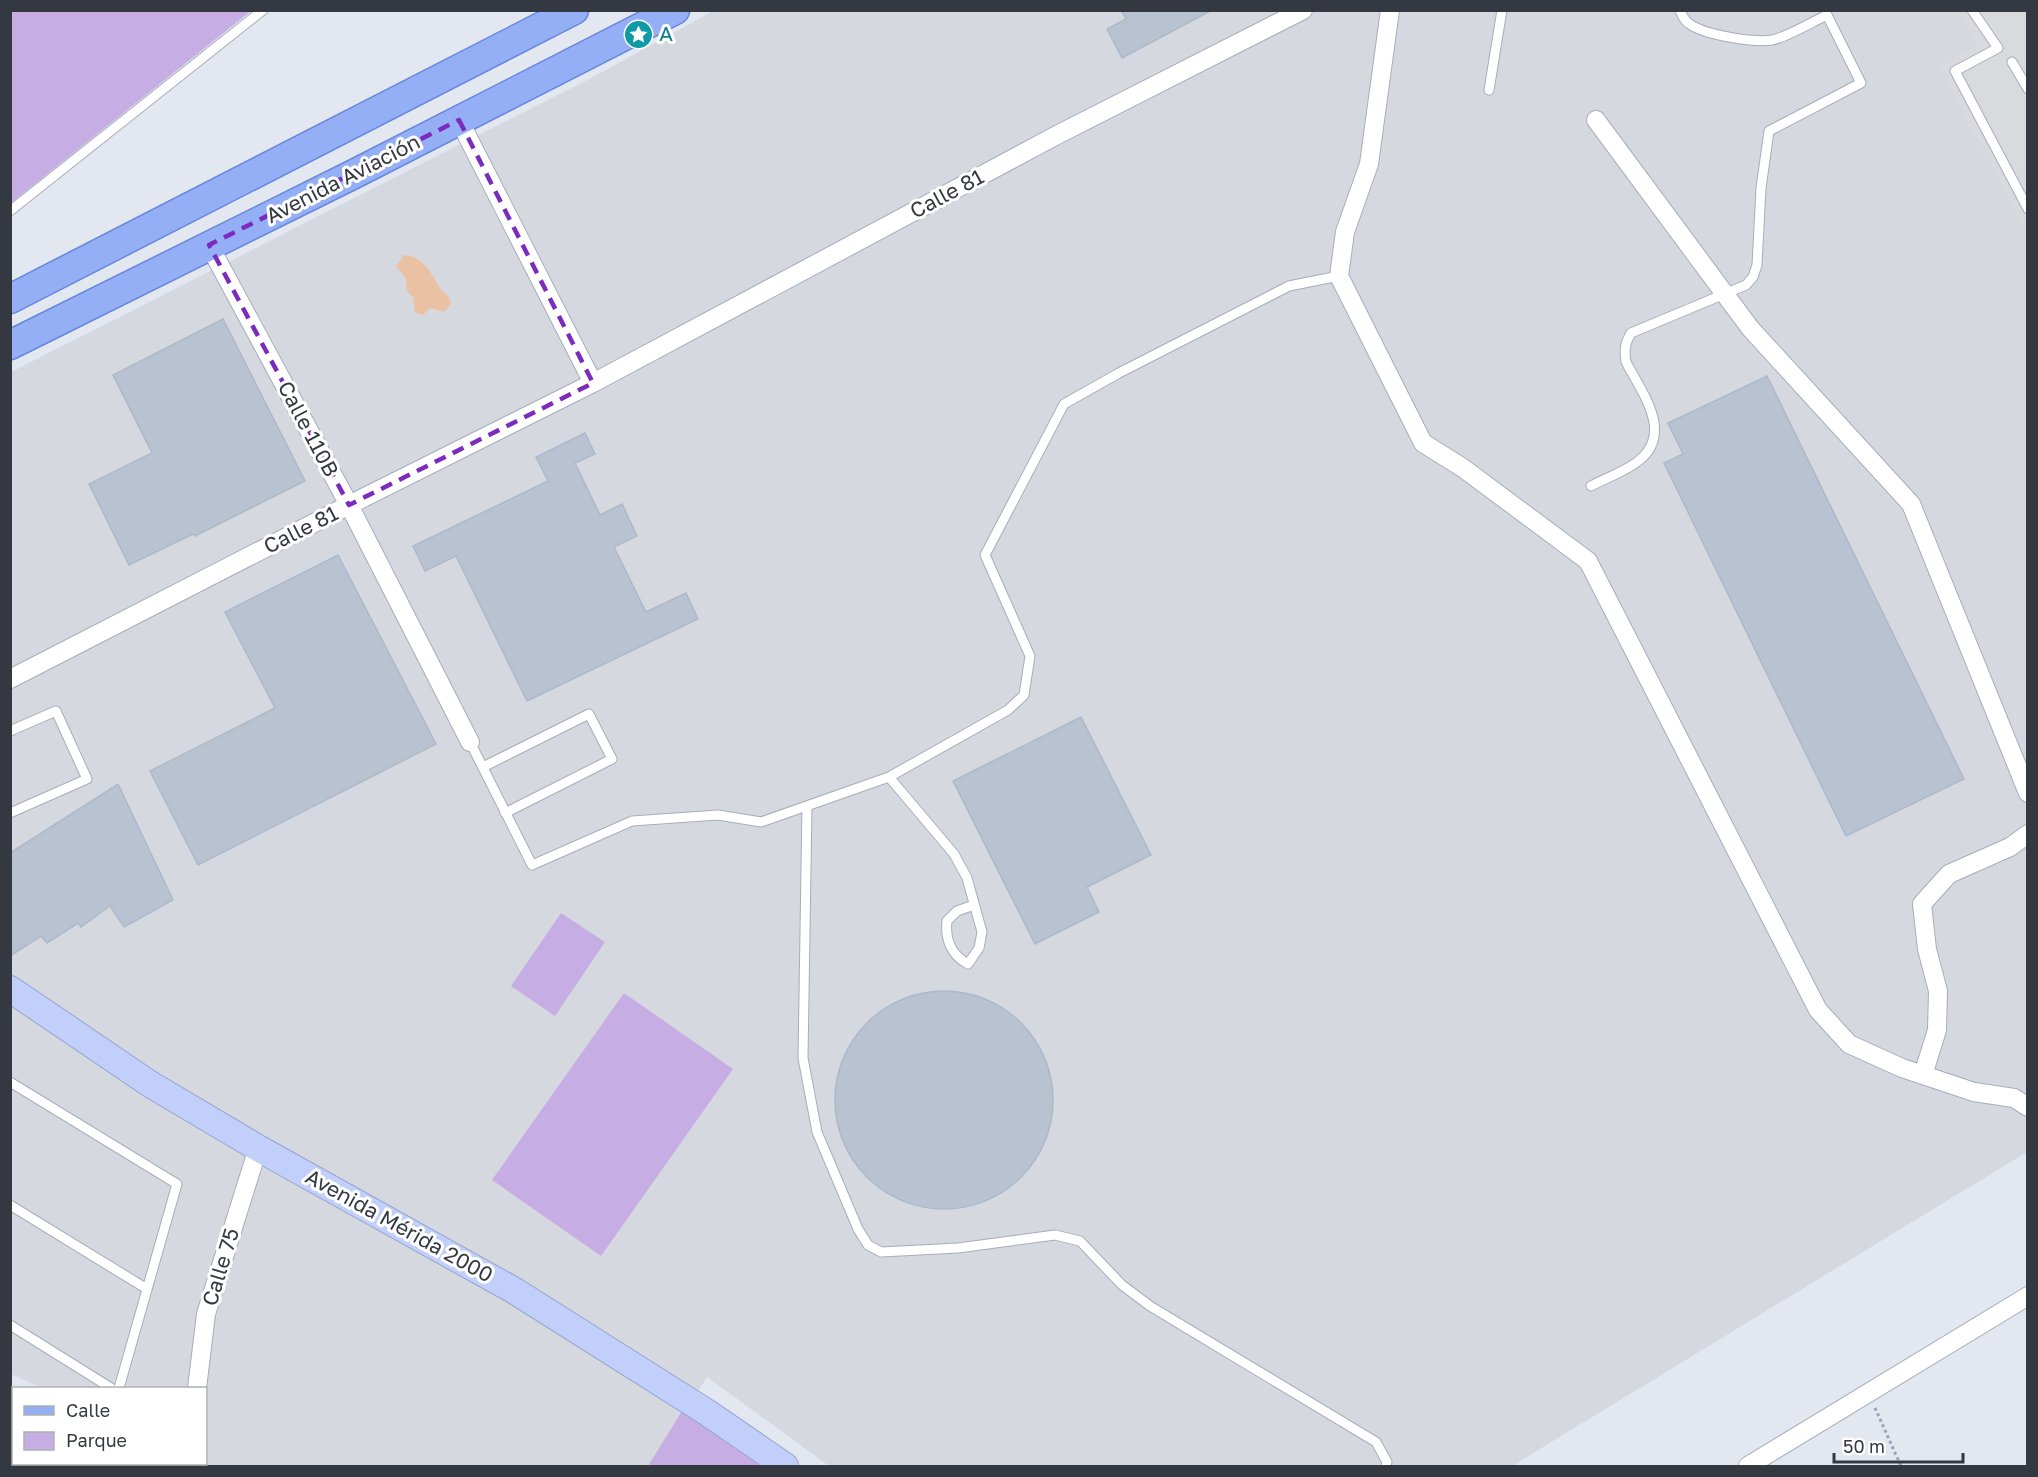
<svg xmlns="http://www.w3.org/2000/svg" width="2038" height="1477" font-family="'Golos Text',sans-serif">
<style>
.industrial{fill:#d5d9df}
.green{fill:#c6ade3}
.parking{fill:#d8dade}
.water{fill:#eac1a2}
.building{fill:#b9c2d1;stroke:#adb8cb;stroke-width:1.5}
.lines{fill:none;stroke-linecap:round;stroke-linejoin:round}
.service-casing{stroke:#a6adbb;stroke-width:11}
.minor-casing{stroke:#a6adbb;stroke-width:20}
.secondary-casing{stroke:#95a3ce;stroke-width:28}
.primary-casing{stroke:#6687db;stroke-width:31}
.path{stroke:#98a4bc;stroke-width:3;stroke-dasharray:3 3;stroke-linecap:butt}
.service{stroke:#fff;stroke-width:9}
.minor{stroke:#fff;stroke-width:18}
.secondary{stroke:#c2cffb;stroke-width:26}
.primary{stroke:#95aff7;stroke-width:28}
.marked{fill:none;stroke:#7b2cbf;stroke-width:4.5;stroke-dasharray:12 8;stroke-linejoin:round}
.labels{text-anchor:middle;stroke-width:6;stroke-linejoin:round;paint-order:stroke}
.culture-label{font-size:21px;fill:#0d838f;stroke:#fff;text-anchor:start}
.street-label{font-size:21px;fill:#343941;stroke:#fff}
</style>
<rect width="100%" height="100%" fill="#e3e7f0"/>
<path class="industrial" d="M713 11H2027V1152L1512 1466H829L707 1377 652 1466H211L204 1464 206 1388H41L11 1374V372L593 77Z"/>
<path class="green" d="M11 10H251V11L11 203Z
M561 913 605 942 555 1016 511 986Z
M624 993 733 1069 601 1256 492 1180Z
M682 1411 759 1465V1466H648Z"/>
<path class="parking" d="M1956 11H2027V236L1940 66 1978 44Z"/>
<path class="water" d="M404 255C424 257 431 273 440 288 444 294 449 294 451 303L445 312 430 308 423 315 415 313 413 297 407 291 406 279 396 266Z"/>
<path class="building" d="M1121 10H1212L1122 58 1107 29 1126 19Z
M223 319 305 481 195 536 193 534 129 565 89 484 152 453 113 375Z
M1767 376 1964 779 1846 836 1664 463 1683 454 1668 423Z
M585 433 595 454 575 463 600 515 622 504 637 536 614 547 646 612 686 593 698 619 527 701 456 556 425 571 413 546 548 481 536 457Z
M338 555 436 744 198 865 150 771 275 708 225 612Z
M1081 717 1151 855 1087 887 1099 912 1035 944 953 781Z
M118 784 173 900 124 927 110 906 81 927 78 923 47 943 41 936 10 956V853Z
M835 1100a109 109 0 1 1 218 0a109 109 0 1 1-218 0Z"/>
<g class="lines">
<defs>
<path id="service" d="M1972 10 1998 48 1955 71 2028 209
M2012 62 2028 89
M1489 90 1502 10
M10 211 263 10
M1591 486C1606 478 1624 472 1637 462 1675 434 1642 393 1626 362 1624 350 1625 343 1631 333L1746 285 1753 277 1757 265 1761 188 1769 131 1861 83 1827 15C1812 22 1787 37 1772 40 1753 43 1707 35 1691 25 1686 22 1682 16 1680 10
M10 731 56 711 87 779 10 813
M470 742 532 865 632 821 718 815 761 822 889 777 1008 710 1024 695 1030 656 985 555 1064 404 1119 373 1289 286 1339 276
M483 767 589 714 612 759 505 813
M889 777 954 854 967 878 982 932 979 948 968 964C951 955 945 939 947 921L957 911 974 905
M807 806 803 1058 817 1132 858 1229 868 1245 881 1252 958 1248 1055 1235 1080 1241 1122 1285 1150 1306 1376 1442 1387 1462 1386 1466
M10 1082 177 1184 119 1388
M10 1205 147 1289
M10 1325 111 1388"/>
<path id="minor" d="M1390 10 1369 164 1345 232 1339 276 1423 443 1463 468 1588 561 1818 1010 1849 1044 1902 1068 1974 1092 2014 1098 2028 1107
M459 120 593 383
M1596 120 1750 328 1911 504 2028 793
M209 245 349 505 470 742
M10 679 349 505 593 383 1057 135 1303 10
M1923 1075 1937 1030 1938 991 1927 949 1922 904 1949 874 2010 847 2028 834
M197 1388 206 1314 258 1148
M10 1440 14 1441
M55 1464 60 1466
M178 1466 180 1464
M1748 1466 2028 1296"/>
<path id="secondary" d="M10 989 150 1084 258 1148 515 1291 708 1413 785 1466"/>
<path id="primary" d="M10 299 574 10
M10 345 356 173 675 10"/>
</defs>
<use href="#service" class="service-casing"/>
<use href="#minor" class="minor-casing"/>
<use href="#secondary" class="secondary-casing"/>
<use href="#primary" class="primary-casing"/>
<path class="path" d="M1875 1408 1901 1466"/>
<use href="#service" class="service"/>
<use href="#minor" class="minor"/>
<use href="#secondary" class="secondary"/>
<use href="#primary" class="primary"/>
</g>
<path class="marked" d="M459 120 593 383 349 505 209 245Z"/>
<defs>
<symbol id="sight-disc" viewBox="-11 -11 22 22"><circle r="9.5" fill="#0f9aa8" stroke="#fff"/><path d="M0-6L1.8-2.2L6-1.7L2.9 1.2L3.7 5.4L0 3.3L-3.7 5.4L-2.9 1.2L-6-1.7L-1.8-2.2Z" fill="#fff"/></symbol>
</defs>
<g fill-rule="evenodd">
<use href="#sight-disc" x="622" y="18" width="33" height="33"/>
</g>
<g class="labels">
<g class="culture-label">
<text x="659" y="41">A</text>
</g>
<g class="street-label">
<text transform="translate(343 179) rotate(-27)" y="7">Avenida Aviación</text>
<text transform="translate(947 194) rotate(-28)" y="7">Calle 81</text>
<text transform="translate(308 429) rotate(62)" y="7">Calle 110B</text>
<text transform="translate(301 530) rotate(-27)" y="7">Calle 81</text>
<text transform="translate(399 1226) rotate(29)" y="7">Avenida Mérida 2000</text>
<text transform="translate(221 1267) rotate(-73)" y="7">Calle 75</text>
</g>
</g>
<rect width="2038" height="1477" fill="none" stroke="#343941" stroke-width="24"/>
<rect x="12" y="1387" width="195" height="78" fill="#ffffff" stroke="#aeb0b3" stroke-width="1.5"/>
<rect x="24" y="1406" width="30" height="9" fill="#95aff7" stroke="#aeb0b3" stroke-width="1.5"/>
<text x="66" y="1417" font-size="18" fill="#343941">Calle</text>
<rect x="24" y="1432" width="30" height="18" fill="#c6ade3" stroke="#aeb0b3" stroke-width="1.5"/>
<text x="66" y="1447" font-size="18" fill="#343941">Parque</text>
<path d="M1834 1453v9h129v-9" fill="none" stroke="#343941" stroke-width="3"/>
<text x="1843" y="1453" font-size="18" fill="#343941" stroke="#ffffff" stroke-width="4.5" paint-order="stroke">50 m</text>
</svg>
